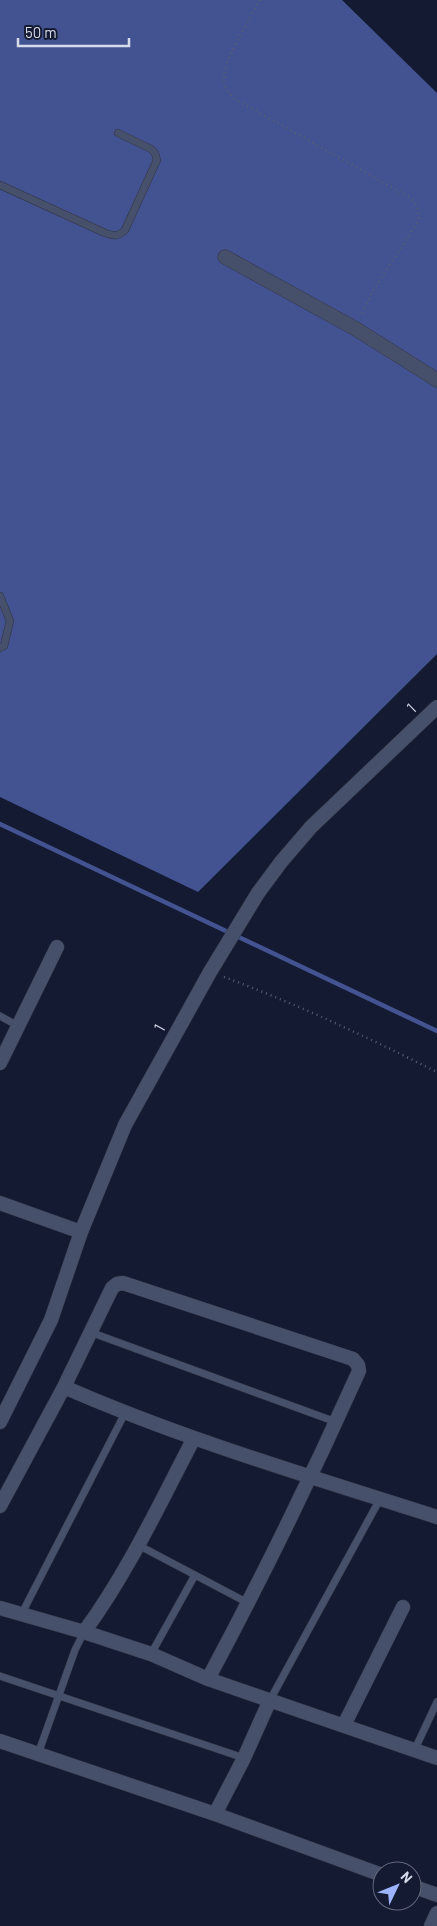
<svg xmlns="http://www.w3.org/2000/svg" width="437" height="1926" font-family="Barlow,sans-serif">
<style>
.water{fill:#435391}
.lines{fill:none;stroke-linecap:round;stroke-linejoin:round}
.stream{stroke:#435391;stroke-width:4.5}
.service-casing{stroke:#313446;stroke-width:8}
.minor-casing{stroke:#313446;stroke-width:15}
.path{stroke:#575d72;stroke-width:2.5;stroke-dasharray:1 4;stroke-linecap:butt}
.service{stroke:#47506a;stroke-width:7}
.minor{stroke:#47506a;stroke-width:14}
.labels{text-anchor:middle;stroke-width:5;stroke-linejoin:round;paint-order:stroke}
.street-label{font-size:16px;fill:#d6dbeb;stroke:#141a31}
</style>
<rect width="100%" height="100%" fill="#141a31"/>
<path class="water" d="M0 0H342L437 93V654L198 892 0 797Z"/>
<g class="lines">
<path class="stream" d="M0 824 437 1031"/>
<defs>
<path id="service" d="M0 185 105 233C114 236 118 237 125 230L157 160 155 153 151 149 118 133
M0 596 10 621 4 646 0 648
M0 1016 18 1026
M90 1332 336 1422
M138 1545 248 1603
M21 1615 125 1413
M151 1654 195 1575
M0 1676 244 1758
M270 1700 380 1499
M415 1749 437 1702
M38 1754 75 1650 84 1632"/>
<path id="minor" d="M225 257 356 329 437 380
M0 1063 57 947
M0 1203 81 1232
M64 1387C185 1440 312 1477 437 1517
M0 1422 51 1320 81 1232 125 1125 210 972 258 893 281 862 311 827 437 707
M0 1506 64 1387 112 1288 117 1284 123 1283 353 1359 358 1365 359 1371C312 1476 262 1578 208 1679
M0 1608 84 1632 151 1654 208 1679 437 1758
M84 1632C128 1572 160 1503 194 1438
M344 1725 403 1607
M0 1741 215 1814 382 1875
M215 1814 244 1758 270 1700
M412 1886 437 1895
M431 1926 437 1913"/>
</defs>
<use href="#service" class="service-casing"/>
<use href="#minor" class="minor-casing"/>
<path class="path" d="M260 0C251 17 220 65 224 83 225 90 231 94 235 99L411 198C418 206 420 211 418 221L373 291 361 316
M224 977C297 1004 367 1037 437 1072"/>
<use href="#service" class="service"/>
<use href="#minor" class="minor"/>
</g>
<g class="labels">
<g class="street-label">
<text transform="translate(411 708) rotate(-44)" y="6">1</text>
<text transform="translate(159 1028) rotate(-61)" y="6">1</text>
</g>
</g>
<g transform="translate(397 1886) rotate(47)"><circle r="24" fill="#141a31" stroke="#62677b"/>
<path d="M0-4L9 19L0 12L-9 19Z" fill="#9db4fd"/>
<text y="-8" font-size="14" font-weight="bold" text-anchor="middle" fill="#d6dbeb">N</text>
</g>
<path d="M18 38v8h111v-8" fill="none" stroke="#d6dbeb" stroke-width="2.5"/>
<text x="25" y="38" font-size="15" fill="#d6dbeb" stroke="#141a31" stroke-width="4" paint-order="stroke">50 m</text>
</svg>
